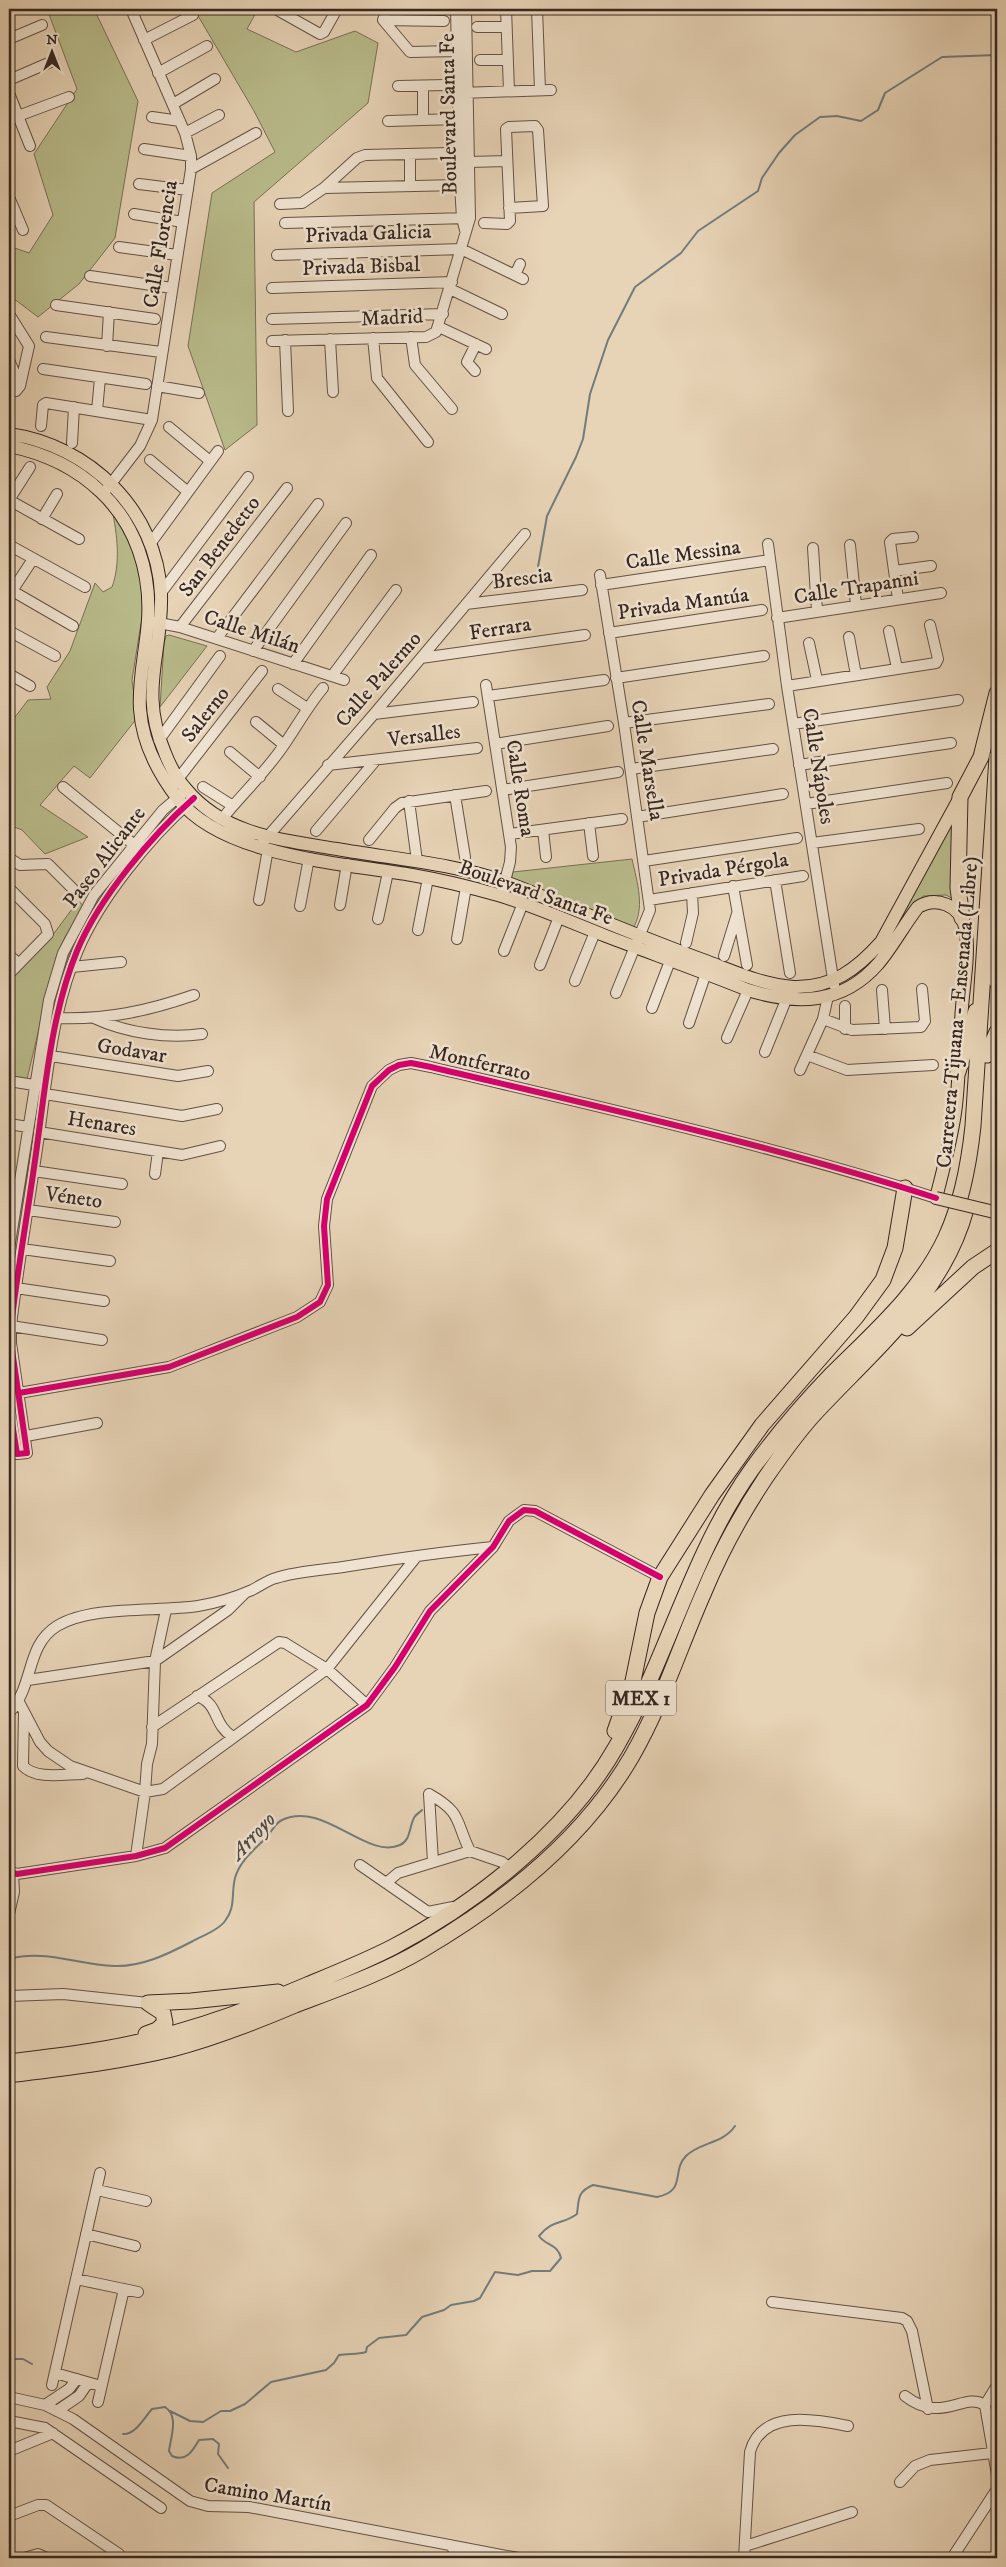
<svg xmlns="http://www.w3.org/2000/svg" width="1006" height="2567" font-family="'IM FELL DW Pica',serif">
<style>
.green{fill:#b9bb8b;stroke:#787156}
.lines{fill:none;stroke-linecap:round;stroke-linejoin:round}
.stream{stroke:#737c7c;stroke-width:2}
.minor-casing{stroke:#635246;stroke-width:12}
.major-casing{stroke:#372720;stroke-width:14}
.highway-casing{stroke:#372720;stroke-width:17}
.minor{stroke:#efe2d0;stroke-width:10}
.major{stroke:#e7d3b6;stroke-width:12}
.highway{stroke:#e7d3b6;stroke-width:15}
.major-bridge-casing{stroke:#372720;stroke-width:14;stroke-linecap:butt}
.major-bridge{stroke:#e7d3b6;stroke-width:12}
.cycleway-casing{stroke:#efe2d0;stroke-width:9}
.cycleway{stroke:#d6006c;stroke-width:6}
.labels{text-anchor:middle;stroke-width:5;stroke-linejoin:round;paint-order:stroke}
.shield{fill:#efe2d0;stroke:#6e5f55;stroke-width:1}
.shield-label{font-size:20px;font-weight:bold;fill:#372720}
.street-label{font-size:21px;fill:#372720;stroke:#efe2d0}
.water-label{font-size:22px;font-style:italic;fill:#504a46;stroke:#efe2d0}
</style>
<rect width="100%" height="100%" fill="#e7d3b6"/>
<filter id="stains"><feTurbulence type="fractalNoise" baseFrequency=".004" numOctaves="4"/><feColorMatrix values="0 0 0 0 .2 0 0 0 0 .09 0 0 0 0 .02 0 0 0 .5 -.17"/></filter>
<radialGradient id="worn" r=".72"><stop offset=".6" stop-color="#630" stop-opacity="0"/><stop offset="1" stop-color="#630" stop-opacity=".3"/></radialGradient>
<path class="green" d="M47 9H94L138 101 115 238 79 284 38 317 9 295V246L29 253 53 215 34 154 77 89Z
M194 9H258L247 29 296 52 355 31 378 43 368 103 254 202 257 425 225 450 188 346 212 193 275 152 254 111Z
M112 509 128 535 137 561 146 610 141 623 132 680 137 718 90 778 74 766 40 805 88 837 45 854 22 830 9 825V725L28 700 51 699 47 687 70 651 95 583 103 592 112 587C121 563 117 534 112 509Z
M169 635 207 646 160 707 164 643 166 636Z
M952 821 955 900 946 895 923 896 897 930 894 929Z
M632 859C637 882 646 909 632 930L510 883 513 872Z
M78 901 84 906 65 937 56 958 27 1079 9 1076V979L52 936Z"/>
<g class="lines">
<path class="stream" d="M538 567 547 516 576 457 583 439 590 394 608 340 635 287 681 253 698 231 758 191 762 178 779 153 795 135 820 117 837 116 861 121 878 110 885 93 942 57 997 55
M65 963 72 947
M52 1017 57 992
M22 1214 38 1103
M9 1294 12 1283
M9 1959C45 1949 78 1965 114 1966 142 1967 168 1954 193 1941 202 1936 219 1930 225 1921 236 1907 231 1894 235 1878 240 1860 255 1849 267 1837 272 1831 275 1823 282 1820 323 1800 366 1860 400 1845 411 1840 409 1827 414 1818 415 1815 419 1813 422 1810
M9 2359H23L32 2364
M170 2411 190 2421 203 2422 221 2411H230L245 2404 271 2382 326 2370 334 2363 339 2355C348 2353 357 2355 366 2352L367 2347 379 2338 406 2335 422 2317 444 2310 451 2305 474 2301 480 2298 495 2272 518 2275 532 2271H550L561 2258C558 2244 546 2246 539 2236 553 2219 562 2225 577 2214 579 2199 577 2192 593 2185L657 2197C687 2191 671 2171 686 2156 700 2142 723 2144 735 2126
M123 2434C135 2435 144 2418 152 2409L165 2407C179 2416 171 2436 169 2451L172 2456C186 2462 192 2452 199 2440L213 2439 219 2444 218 2454 228 2468"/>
<defs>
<path id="minor" d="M387 9 383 20 410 52 457 51
M456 9 460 185 462 218 465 230
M506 9 509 91
M537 9 540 90
M279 11 320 34 324 32 337 9
M383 20 444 21
M477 27H506
M9 39 42 25
M144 40 193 15
M480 60H507
M158 73 207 46
M9 80 53 61
M398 86 447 85
M9 93 30 146
M461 93 551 90
M173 104 215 79
M18 116 69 97
M152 117 180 121
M423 120V86
M388 121 458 119
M185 133 219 115
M144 149 191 156
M410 155V186
M469 162 507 161
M191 169 256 133
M139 184 188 190
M324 188 460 185
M9 197 23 230
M280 204 302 203 324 188 357 158 365 155 449 153
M134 214 183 222
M285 223 467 218
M484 223 507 224 510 221 506 129 509 127 535 126 538 130 543 206 509 208
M119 247 177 255
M277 255 461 249 523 279
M515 275 520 264
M90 276 172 288
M272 288 452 282
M450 289 502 314
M56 305 155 319
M9 314 29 346 20 386 16 391 9 392
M272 319 443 314
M439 327 486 349
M46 337 161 352
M411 337 415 365 452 409
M373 338 377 378 428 442
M330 339 333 392
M285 340 288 411
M272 341 426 337 436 332 470 218 466 9
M107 346 109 312
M9 360 20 386
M43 369 146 384
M475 371 467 362 476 344
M157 386 199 393
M97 411 100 378
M41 426 43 405 46 403 152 420
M169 427 210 461
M72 443 74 407
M150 460 188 492
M107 489 140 446 152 420 191 169V156L185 133 131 9
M9 500 79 539
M9 500 30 467
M42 519 57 494
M150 544 218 451
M768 544 787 686 834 985
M9 545 85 587
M850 545 856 605
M813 548 817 611
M894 571 931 566
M600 575 624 723 650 910 616 993
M601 585 770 560
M9 589 73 626
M12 591 33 559
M161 593 248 477
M898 599 890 542 893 539 913 537
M466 604 582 590
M777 618 941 593
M154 622 180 627 344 680
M180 627 287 488
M9 631 55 656
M889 631 897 668
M609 633 762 610
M849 637 856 675
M217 638 318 504
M809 643 817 680
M253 651 346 523
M421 658 585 635
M293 664 371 555
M9 674 30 686
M332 676 396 590
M616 678 764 656
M486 685 511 847 510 862 501 896
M787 686 936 663 938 659 930 625
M278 689 307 708
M488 696 604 680
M374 714 473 702
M256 722 284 745
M624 723 769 704
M793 724 958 700
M159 740 220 656
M495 744 608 726
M230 752 260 777
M328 765 477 748
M799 765 951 743
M631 769 773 749
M178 779 262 671
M63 787 138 848
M203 787 233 806
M502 790 618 772
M455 795 465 857
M409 801 417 861
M806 804 947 783
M637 817 783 794
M222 819C242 794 266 772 284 745 297 726 308 706 323 688
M589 823 593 856
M543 830 546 857
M316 831 376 760
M510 834 622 819
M369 840 395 808 402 803 486 791
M263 842 374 714 525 534
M812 843 919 829
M9 858 20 865 48 864 76 892
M644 861 797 838
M775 880 790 973
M733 886 747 965
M9 888 45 924 48 934 9 974
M259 900 268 849
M649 900 803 876
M340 905 347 864
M300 906 309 858
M378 919 388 872
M418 930 428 878
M457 939 466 887
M686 943 693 913 692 893
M504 951 523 903
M9 955 19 964
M724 956 737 914
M540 965 559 917
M72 967 121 962
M575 981 595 932
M882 990 885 1029
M845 1006V1029
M652 1008 670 961
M57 1018C106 1020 148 1011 194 995
M94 1018C126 1033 168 1039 202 1034
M823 1019 852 1030 921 1027 925 1021 922 989
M689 1023 706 973
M727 1038 748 990
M765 1052 786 1000
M807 1055 847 1070 933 1065
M51 1056 178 1076 208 1071
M800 1070 823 1019 828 996
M9 1081 40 1086
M45 1094 182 1116 217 1109
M9 1124 28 1127
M39 1132 182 1155 220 1146
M34 1171 122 1184
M155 1174 158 1151
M28 1210 115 1222
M9 1249 49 1000 63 953 94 895 163 810 182 794
M22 1249 110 1261
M16 1288 104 1301
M11 1326 102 1340
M19 1393 169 1367 297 1317 320 1302 328 1285 324 1226 327 1199 372 1086 389 1070 399 1065 411 1063 431 1067C600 1107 771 1145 936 1198
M9 1404 17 1454 27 1453 11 1343V1326C18 1265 29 1204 38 1142 47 1078 52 1010 78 950 99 900 149 838 190 802
M26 1436 97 1423
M28 1680 155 1661 228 1610 245 1593
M197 1696C220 1704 212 1724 233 1737
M19 1702 40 1742 48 1751 70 1766 145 1792 163 1789 327 1669 417 1556
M24 1712 23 1766C36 1780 65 1774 83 1774
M9 1713C35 1685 25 1646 57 1626 91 1605 158 1612 198 1606 216 1603 236 1597 252 1590 260 1586 268 1580 276 1578 297 1571 322 1570 343 1567 393 1559 443 1552 493 1547
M152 1727 279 1642 285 1643 327 1669 367 1705
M429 1794C463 1813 455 1821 470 1851L502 1862 510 1868
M429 1794 433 1862
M136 1856 145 1792 147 1764 152 1744 155 1661 166 1610
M360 1865 428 1912 453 1907
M9 1871 17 1874 136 1856 165 1848 367 1705 395 1667 430 1611 493 1547 509 1521 524 1510 535 1511 660 1577
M386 1883 398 1873 470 1851
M9 1914 14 1892 13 1874
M9 1996 63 1994 148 2003
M97 2190 146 2201
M86 2234 135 2246
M76 2279 138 2292
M772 2302 902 2318 907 2321 912 2331 928 2409
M55 2373 101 2386
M52 2385 100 2173
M997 2385 985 2405 997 2475
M905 2396C943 2425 963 2391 985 2405
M9 2397 45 2405 73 2419 190 2501 208 2506 249 2507 518 2558
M98 2402 124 2289
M45 2405 69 2389 77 2379
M57 2411 79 2396 88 2383
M9 2421 45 2428 161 2508
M9 2451 53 2433
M900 2482 915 2466 930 2460 992 2453
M9 2516 38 2505H46L119 2554
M450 2545 461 2558
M745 2546 852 2512
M24 2558 38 2554 47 2558
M744 2558 750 2452C762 2409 814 2419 848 2426
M952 2558 997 2489"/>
<path id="major" d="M9 434C89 445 157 510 161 594 163 655 138 690 165 753 170 766 176 778 186 789 224 835 282 840 337 849 393 859 454 863 508 883 573 908 637 936 703 960 733 971 762 985 794 987 832 988 857 969 881 942L960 797
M9 446C44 453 75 467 101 492 136 525 151 572 148 620 146 650 138 679 140 709 142 741 158 773 178 799 224 857 343 863 412 875 441 880 470 887 498 895 535 906 570 922 606 936 653 954 701 971 748 990 796 1005 842 1005 878 964 893 946 904 925 918 907 936 896 960 905 965 927 970 952 964 982 962 1007 959 1042 960 1078 955 1113 951 1141 943 1170 936 1198"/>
<path id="highway" d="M962 918 958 888 960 797 981 757 997 693
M993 973 997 982
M987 1055 997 1032
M958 1072 976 1011
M907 1328 973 1267 997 1251
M615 1731 633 1681 647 1613 660 1577 712 1495 762 1425 856 1317 883 1280 895 1248 905 1188
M148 2003 191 2001 278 1992
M146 2034 157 2030 165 2023 163 2013 148 2003
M9 2062C56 2056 105 2051 151 2039 205 2026 256 2007 307 1985 336 1973 366 1961 393 1947 477 1903 569 1830 616 1747 668 1658 691 1554 752 1469 776 1436 802 1405 831 1375 873 1333 920 1293 946 1237 962 1202 969 1164 973 1126L997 757
M9 2075C63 2068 118 2062 172 2049 214 2038 255 2022 295 2005 337 1989 383 1973 422 1950 504 1902 584 1839 632 1756 662 1704 680 1646 704 1592 721 1551 742 1513 766 1477 782 1454 798 1431 817 1411 875 1349 943 1294 966 1209"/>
</defs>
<use href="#minor" class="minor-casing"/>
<use href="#major" class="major-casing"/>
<use href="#highway" class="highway-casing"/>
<use href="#minor" class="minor"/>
<use href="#major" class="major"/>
<use href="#highway" class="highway"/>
<defs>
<path id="major-bridge" d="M936 1198 994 1212"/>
</defs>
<use href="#major-bridge" class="major-bridge-casing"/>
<use href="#major-bridge" class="major-bridge"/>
<defs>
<path id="cycleway" d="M19 1393 169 1367 297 1317 320 1302 328 1285 324 1226 327 1199 372 1086 389 1070 399 1065 411 1063 431 1067C600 1107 771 1145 936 1198
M9 1404 17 1454 27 1453 11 1343V1326C18 1266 29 1206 37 1146 46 1081 52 1012 77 951 99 898 152 835 194 798
M9 1871 17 1874 136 1856 165 1848 367 1705 395 1667 430 1611 493 1547 509 1521 524 1510 535 1511 660 1577"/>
</defs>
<use href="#cycleway" class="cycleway-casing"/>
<use href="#cycleway" class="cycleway"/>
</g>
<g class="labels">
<rect class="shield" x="606" y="1680.5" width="70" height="35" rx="4"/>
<g class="shield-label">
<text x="641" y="1705">MEX 1</text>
</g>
<g class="street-label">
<text transform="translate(448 114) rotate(-91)" y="7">Boulevard Santa Fe</text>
<text transform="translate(368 233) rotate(-2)" y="7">Privada Galicia</text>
<text transform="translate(160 244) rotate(-81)" y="7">Calle Florencia</text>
<text transform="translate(361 266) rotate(-2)" y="7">Privada Bisbal</text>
<text transform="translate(392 317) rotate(-3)" y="7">Madrid</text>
<text transform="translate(219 546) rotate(-53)" y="7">San Benedetto</text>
<text transform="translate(683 554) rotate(-8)" y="7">Calle Messina</text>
<text transform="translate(522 578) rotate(-7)" y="7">Brescia</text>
<text transform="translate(856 587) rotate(-9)" y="7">Calle Trapanni</text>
<text transform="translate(683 603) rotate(-8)" y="7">Privada Mantúa</text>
<text transform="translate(500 628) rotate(-9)" y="7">Ferrara</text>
<text transform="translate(252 631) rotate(18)" y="7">Calle Milán</text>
<text transform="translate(378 679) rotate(-49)" y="7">Calle Palermo</text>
<text transform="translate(205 714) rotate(-52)" y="7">Salerno</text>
<text transform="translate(424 735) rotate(-7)" y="7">Versalles</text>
<text transform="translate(648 760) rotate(81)" y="7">Calle Marsella</text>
<text transform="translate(819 766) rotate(81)" y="7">Calle Nápoles</text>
<text transform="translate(521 788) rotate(81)" y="7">Calle Roma</text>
<text transform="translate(104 857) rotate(-53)" y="7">Paseo Alicante</text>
<text transform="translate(723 869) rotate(-9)" y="7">Privada Pérgola</text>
<text transform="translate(536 892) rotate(19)" y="7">Boulevard Santa Fe</text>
<text transform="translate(957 1012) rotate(-85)" y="7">Carretera Tijuana - Ensenada (Libre)</text>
<text transform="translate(132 1050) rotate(9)" y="7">Godavar</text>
<text transform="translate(480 1062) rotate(13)" y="7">Montferrato</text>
<text transform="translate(102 1123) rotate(9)" y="7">Henares</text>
<text transform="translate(74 1197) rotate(8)" y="7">Véneto</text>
<text transform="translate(268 2494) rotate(9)" y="7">Camino Martín</text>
</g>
<g class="water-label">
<text transform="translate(252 1835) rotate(-47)" y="8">Arroyo</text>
</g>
</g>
<rect width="1006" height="2567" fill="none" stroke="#e7d3b6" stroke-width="30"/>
<rect x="10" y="10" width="986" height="2547" fill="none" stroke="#372720" stroke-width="2.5"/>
<rect x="15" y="15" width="976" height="2537" fill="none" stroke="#372720"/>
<g transform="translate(52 52)" stroke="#efe2d0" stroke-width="4" paint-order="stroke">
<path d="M0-4L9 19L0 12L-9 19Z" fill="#372720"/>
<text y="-8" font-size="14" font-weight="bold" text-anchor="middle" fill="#372720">N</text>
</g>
<rect width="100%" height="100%" filter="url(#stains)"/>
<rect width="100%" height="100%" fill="url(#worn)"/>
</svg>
